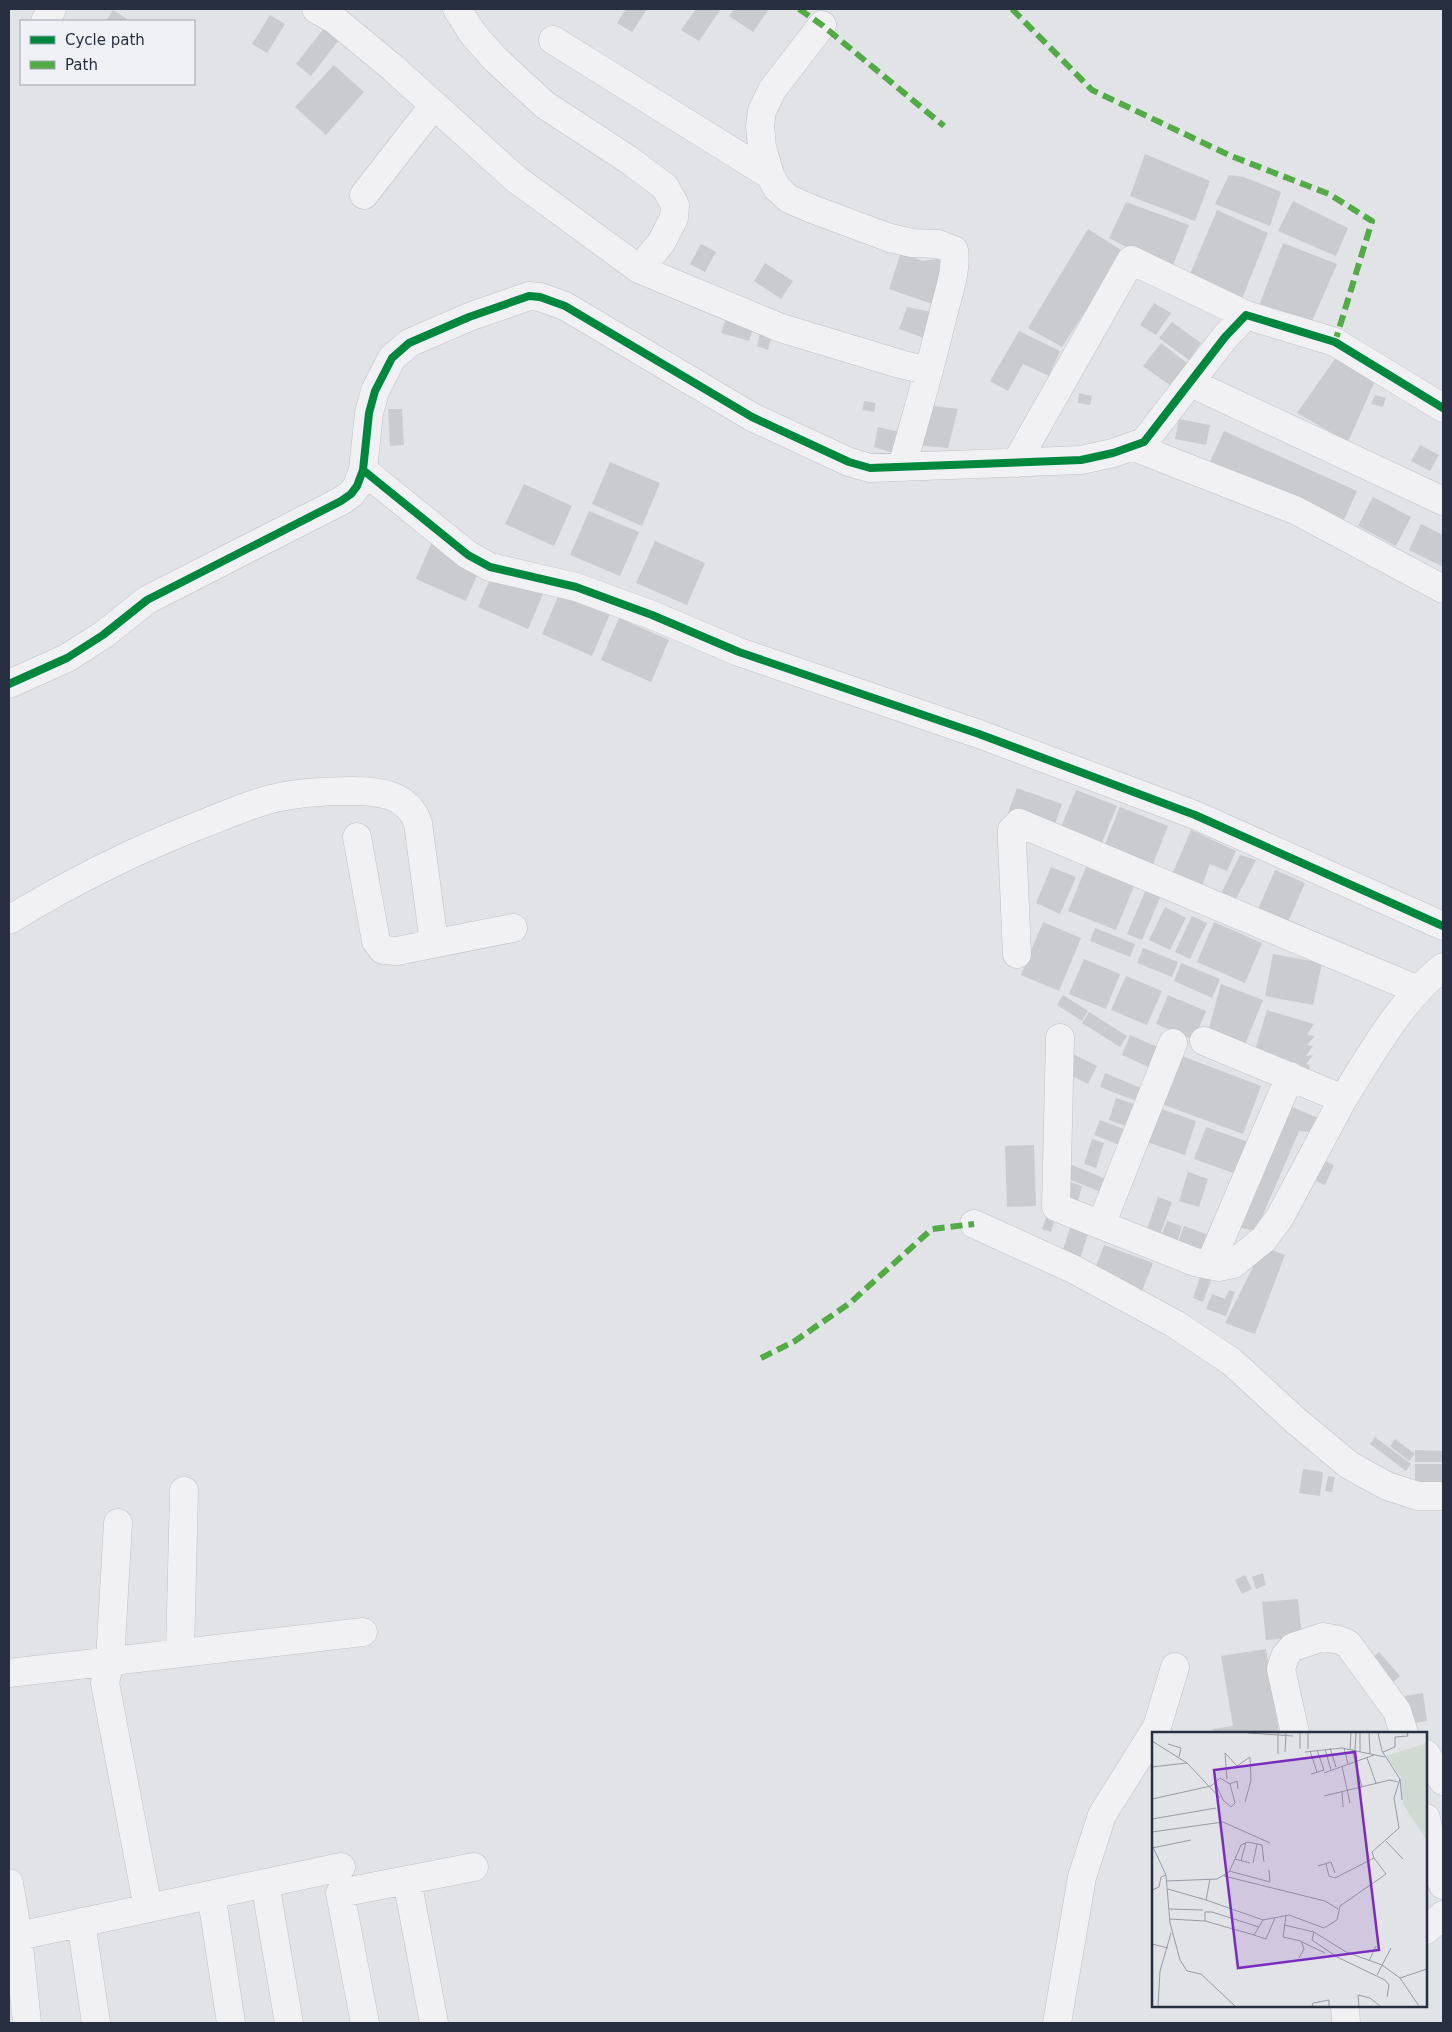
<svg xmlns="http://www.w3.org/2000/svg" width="1452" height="2032" font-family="'DejaVu Sans',sans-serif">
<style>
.building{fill:#c9cbcf}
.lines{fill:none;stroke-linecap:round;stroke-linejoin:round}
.minor-casing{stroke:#bfc1c5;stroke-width:29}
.minor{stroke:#f1f1f3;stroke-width:28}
.quiet{stroke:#53ab46;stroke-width:6;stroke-dasharray:12 6;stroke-linecap:butt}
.cycleway-casing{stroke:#eff1f6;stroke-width:11}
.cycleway{stroke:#00873e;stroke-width:8}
.inset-road{fill:none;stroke:#979ba4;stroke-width:1}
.view{fill:#7b2cbf;fill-opacity:0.15;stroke:#7b2cbf;stroke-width:2.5}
.inset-edge{fill:none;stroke:#282f40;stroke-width:2.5}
</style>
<rect width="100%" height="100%" fill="#e1e3e7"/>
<path class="building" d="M626 9H647L632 32 617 23Z
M696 9H721L699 41 681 30Z
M734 9H769L753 32 729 16Z
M113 10 127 19 126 21H106Z
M270 15 285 24 267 53 252 44Z
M324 28 339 40 311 76 296 64Z
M334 65 364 92 326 135 295 107Z
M1145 154 1210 181 1195 221 1130 196Z
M1229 175 1244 177 1281 192 1270 226 1215 204Z
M1293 201 1348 228 1336 256 1278 231Z
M1126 202 1189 225 1171 270 1109 238Z
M1217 210 1268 233 1240 304 1187 281Z
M1088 229 1124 252 1062 347 1028 328Z
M1283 243 1337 264 1309 328 1258 308Z
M701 244 716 252 705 272 690 264Z
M901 252 922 261 945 258 935 305 889 289Z
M765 263 793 281 781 299 754 281Z
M1154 303 1171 313 1156 335 1140 325Z
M907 307 932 312 924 338 899 329Z
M728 313 755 322 749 341 721 333Z
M1172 322 1201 343 1189 360 1159 338Z
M1019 331 1060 351 1049 376 1023 364 1008 391 990 381Z
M760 333 772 336 768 350 757 346Z
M1161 343 1192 367 1175 389 1143 366Z
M1337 356 1377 376 1348 442 1297 413Z
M1079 393 1092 396 1090 405 1078 403Z
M1375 395 1386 398 1383 407 1371 404Z
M864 401 876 403 874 412 862 410Z
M926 405 958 409 948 448 914 445Z
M388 409H402L404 445 390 446Z
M1179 419 1210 425 1206 445 1175 439Z
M878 427 904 433 897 454 874 447Z
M1224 431 1357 491 1342 524 1209 464Z
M1420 445 1439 455 1430 471 1411 461Z
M610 462 660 483 642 526 592 504Z
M524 484 572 506 554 546 505 524Z
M1373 497 1411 517 1396 546 1358 526Z
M589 511 639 532 620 576 570 555Z
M1421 524 1443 535V567L1409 550Z
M434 537 484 559 466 601 416 579Z
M655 541 705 563 687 605 636 583Z
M496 565 546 587 528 629 478 607Z
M560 592 610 614 592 656 542 634Z
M619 618 669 640 651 682 601 660Z
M1017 788 1062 804 1052 832 1007 816Z
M1076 790 1117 806 1098 852 1058 835Z
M1120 807 1168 826 1149 874 1101 854Z
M1191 830 1236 851 1227 871 1210 864 1200 892 1170 879Z
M1240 855 1256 860 1233 905 1219 898Z
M1051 867 1076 877 1060 914 1036 903Z
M1086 867 1134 886 1116 930 1068 911Z
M1275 870 1305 883 1285 929 1255 916Z
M1147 887 1162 893 1142 940 1127 934Z
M1165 907 1186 918 1170 950 1149 940Z
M1192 916 1207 923 1190 959 1175 952Z
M1043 922 1081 938 1059 991 1021 975Z
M1214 922 1262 943 1245 983 1197 962Z
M1095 928 1135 944 1130 957 1090 941Z
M1143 948 1178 962 1172 977 1137 963Z
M1273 954 1322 963 1313 1005 1265 996Z
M1084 959 1120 974 1106 1009 1069 994Z
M1181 963 1220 979 1212 998 1174 981Z
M1126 976 1162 991 1147 1025 1111 1010Z
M1221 984 1263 1000 1242 1052 1206 1039Z
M1063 995 1088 1011 1082 1021 1057 1005Z
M1168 995 1206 1011 1194 1040 1156 1024Z
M1267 1010 1314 1024 1307 1035 1315 1036 1307 1045 1313 1046 1306 1056 1313 1055 1306 1064 1310 1065 1308 1073 1253 1057Z
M1089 1012 1127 1036 1120 1047 1082 1023Z
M1130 1035 1160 1048 1151 1068 1122 1055Z
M1174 1053 1261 1086 1243 1134 1156 1102Z
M1073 1054 1097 1066 1088 1084 1064 1072Z
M1105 1073 1141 1088 1136 1101 1100 1087Z
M1116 1098 1138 1105 1131 1128 1109 1120Z
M1156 1107 1196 1121 1185 1155 1144 1141Z
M1292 1107 1318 1118 1312 1132 1299 1131 1256 1231 1232 1226Z
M1100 1120 1131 1132 1125 1147 1094 1135Z
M1206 1127 1251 1143 1239 1175 1194 1159Z
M1092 1139 1104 1143 1096 1168 1084 1164Z
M1034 1145 1036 1206 1007 1207 1005 1146Z
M1321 1159 1334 1165 1325 1185 1311 1179Z
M1072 1165 1106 1179 1101 1192 1066 1178Z
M1188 1172 1208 1179 1199 1207 1179 1201Z
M1070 1182 1082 1186 1078 1201 1065 1198Z
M1158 1197 1172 1202 1159 1237 1146 1232Z
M1049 1210 1057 1213 1051 1232 1042 1229Z
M1167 1221 1182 1226 1177 1242 1161 1236Z
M1071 1225 1089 1231 1080 1258 1062 1253Z
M1184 1226 1209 1235 1203 1251 1178 1242Z
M1104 1245 1153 1263 1142 1291 1094 1272Z
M1263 1247 1285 1255 1255 1334 1225 1323Z
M1203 1268 1214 1272 1203 1302 1193 1298Z
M1229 1290 1235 1292 1226 1316 1206 1309 1212 1294 1225 1299Z
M1375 1437 1411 1464 1406 1471 1370 1444Z
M1395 1439 1415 1454 1409 1461 1390 1446Z
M1415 1450 1443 1451V1462H1415Z
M1415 1464H1443V1486H1415Z
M1303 1469 1323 1472 1320 1496 1299 1493Z
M1328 1476 1335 1477 1332 1492 1325 1491Z
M1263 1573 1266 1585 1256 1589 1252 1577Z
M1245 1575 1252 1589 1242 1594 1235 1580Z
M1298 1599 1302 1637 1266 1640 1262 1602Z
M1266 1649 1279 1733H1214L1213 1729 1233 1726 1221 1656Z
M1379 1652 1400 1676 1388 1687 1367 1663Z
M1423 1693 1427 1721 1409 1724 1405 1696Z"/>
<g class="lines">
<defs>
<path id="minor" d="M316 9 335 20 393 68 516 179 639 269 781 328 900 364 929 371
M457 9 473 34 495 59 545 105 629 160 665 187 675 205 674 218 661 243 639 269
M45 21 52 9
M822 25 772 90 762 111 760 126 762 147 770 175 777 188 789 199 812 209 890 238 912 243 938 244 954 250C957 271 948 294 943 315 931 366 916 416 902 467
M553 40 770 175
M364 195 434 105
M1191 383 1443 501
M1134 447 1295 510 1443 589
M1016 463 1131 260 1246 315
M363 470 468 555 490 567 576 587 652 615 739 652 979 734 1195 815 1443 926
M9 684 67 658 103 635 147 600 341 501 351 494 357 486 363 470 369 413 375 391 392 358 409 343 469 317 529 296 540 297 565 306 752 417 849 462 870 468 1081 460 1113 453 1144 442 1225 337 1246 315 1335 342 1443 408
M357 837 376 941 383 950 397 951 513 928
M9 920C71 882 137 849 205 823 230 813 255 802 280 797 304 792 328 791 352 791 379 791 408 794 418 823L434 943
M1017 954 1012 840V830L1019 823 1418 990
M1060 1038 1056 1207 1195 1262 1219 1267 1233 1264 1264 1239 1280 1217 1343 1099
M1204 1041 1343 1099C1372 1053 1400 1001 1443 967
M974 1224 1073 1269 1175 1324 1232 1362 1295 1420 1349 1465 1387 1486 1418 1496H1443
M1101 1225 1173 1043
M1210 1264 1290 1076
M118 1523 110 1661 105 1683 148 1908
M180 1653 184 1491
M9 1673 363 1632
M1295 1733 1281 1669 1285 1656 1293 1647 1323 1637 1339 1640 1348 1644 1397 1711 1404 1733
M1426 1754 1443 1781
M1426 1818 1437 1870 1443 1885
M407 1880 434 2023
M9 1883 18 1936 27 2023
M265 1883 289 2023
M214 1912 231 2023
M81 1922 96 2023
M1426 1930 1443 1915
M9 1938 341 1867
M1345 2006 1346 2023
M365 2023 340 1893 474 1867
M1057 2023 1082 1877 1102 1815 1157 1727 1175 1667"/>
</defs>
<use href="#minor" class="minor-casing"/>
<use href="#minor" class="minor"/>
<path class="quiet" d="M799 9 822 25 944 126
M1012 9 1092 90 1231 156 1329 194 1372 221 1335 342
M761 1358 795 1341 850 1303 932 1229 974 1224"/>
<defs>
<path id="cycleway" d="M363 470 468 555 490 567 576 587 652 615 739 652 979 734 1195 815 1443 926
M9 684 67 658 103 635 147 600 341 501 351 494 357 486 363 470 369 413 375 391 392 358 409 343 469 317 529 296 540 297 565 306 752 417 849 462 870 468 1081 460 1113 453 1144 442 1225 337 1246 315 1335 342 1443 408"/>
</defs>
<use href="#cycleway" class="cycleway-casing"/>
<use href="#cycleway" class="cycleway"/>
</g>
<g transform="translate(1152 1732)">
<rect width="275" height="275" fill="#e1e3e7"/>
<path d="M275 11V109L251 72 249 45 234 24Z" fill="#d1dad2"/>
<path class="inset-road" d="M96 1 141 4M148 1V17M217 1 218 22M226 1 230 19 248 47 250 68M0 9 35 31 68 66M16 12 29 16 27 25M178 16 184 35M192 16 196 32M156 17V1M173 17 179 38M198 17 199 1M200 17 210 55M203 18 204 1M158 19 165 40M133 20 134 1M153 20 190 16 233 25M208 20V1M231 20 243 15V5L256 4 255 1M126 22V1M215 26 224 51M190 34 198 71M0 35 35 31M172 41 222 23M159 42 172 38 165 18M75 47 73 21 85 34 98 25 99 48 93 70M63 50 71 68 79 75 83 71 78 52M190 59 191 75M172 64 238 48 246 50M0 67 59 54 68 46 78 52 85 49 86 57M0 87 64 76M0 100 71 90 118 111M234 109 251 127M0 113 14 143 18 191 28 228 35 239 49 242 83 274M0 116 39 108M222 126 220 120 247 96 242 66 248 47M83 127 89 113 96 110 110 113 112 130M89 129 94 110M101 131 105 112M166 134 179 130 183 141M77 139 118 150 117 138M72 144 173 169 186 177M15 149 65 147 77 140 83 127 98 131M16 157 54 168 58 147M0 158 7 155 9 145 14 143M54 168 111 188M17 177 51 178M134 184 131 205 149 209 152 217 147 226M17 187 53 189 102 203 111 188 137 183 172 196 185 188 188 174 234 142 222 126 183 146 177 144 174 132M53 189V180H60L107 195M132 193 162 200 194 220 230 233 248 246 267 274M162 200 160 208 185 225 233 248 237 253 235 265M102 203 114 207 123 186M150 210 173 221M0 212 16 216M217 229 224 214M225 243 239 216M248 246 275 237M6 274 8 239 19 201M160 274 161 271 177 268V274M207 274 206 263 218 266 228 274"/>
<path class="view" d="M203 20 227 218 86 236 62 38Z"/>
<rect width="275" height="275" class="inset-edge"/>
</g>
<rect width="1452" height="2032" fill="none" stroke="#282f40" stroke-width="20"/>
<rect x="20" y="20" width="175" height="65" fill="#eff1f6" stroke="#9fa3ad"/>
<rect x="30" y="36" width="25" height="8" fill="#00873e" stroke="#9fa3ad"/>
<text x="65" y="45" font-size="15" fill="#282f40">Cycle path</text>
<rect x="30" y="61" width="25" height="8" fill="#53ab46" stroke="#9fa3ad"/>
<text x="65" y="70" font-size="15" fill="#282f40">Path</text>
</svg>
